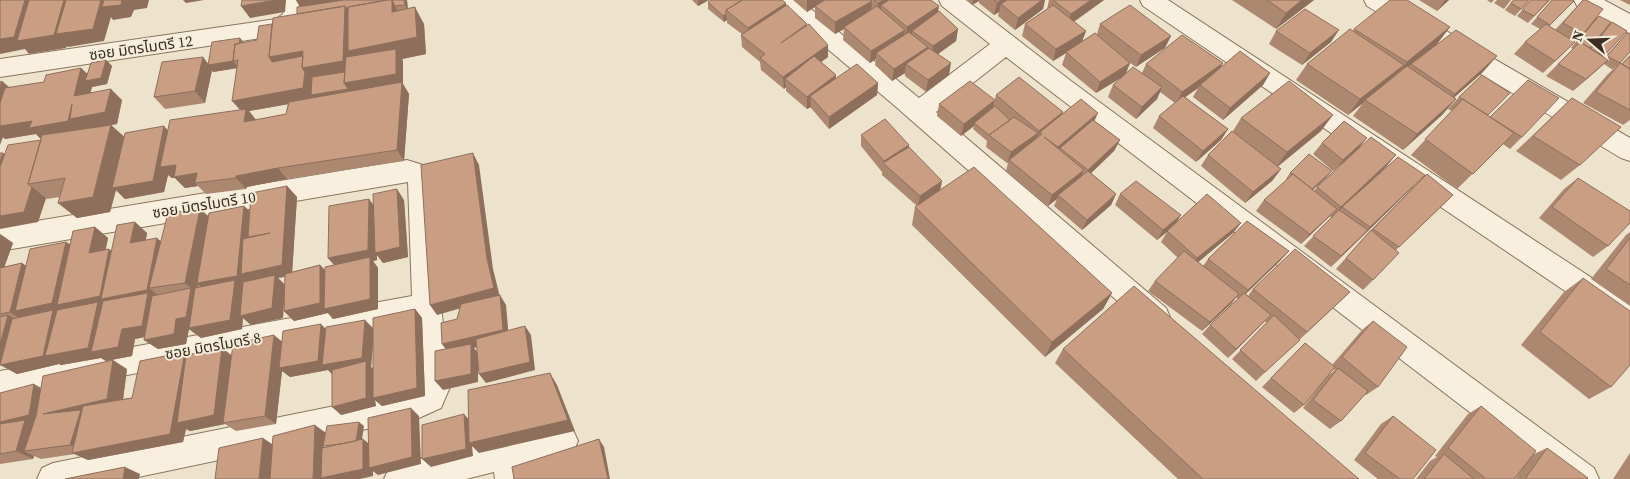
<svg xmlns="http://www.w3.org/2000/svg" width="1630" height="479" font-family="'Source Serif 4','Noto Sans Thai',serif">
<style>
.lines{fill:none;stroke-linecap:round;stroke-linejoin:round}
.street-casing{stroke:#89755f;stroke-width:2}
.street{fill:#f8efde;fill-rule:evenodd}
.wall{fill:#ad8871;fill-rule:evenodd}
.shaded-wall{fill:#8d6f5c}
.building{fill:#c99e83;stroke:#8d6f5c}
.labels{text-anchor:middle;stroke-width:4;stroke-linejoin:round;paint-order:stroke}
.street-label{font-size:15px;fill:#3b2d22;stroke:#f5ecda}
</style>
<rect width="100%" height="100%" fill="#ede2cb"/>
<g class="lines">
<defs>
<path id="street" d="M286 0H308C307 19 299 30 281 35L0 77V59L276 19 283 14Z
M774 0H800L919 98 990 44 942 6 939 0H966L1071 81 1594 468 1599 479H1557L1006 57 936 112 1166 308 1170 317 1166 326 1156 330 1146 326 895 106 777 6Z
M1140 0H1168L1630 303V332L1620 328 1143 6Z
M1364 0H1393L1630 138V161L1621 158 1367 6Z
M1574 0H1604L1630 14V33L1622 31 1577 6Z
M407 160 426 166 434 180 441 306 450 387 441 408 419 418 129 479H37L42 468 53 463 414 390 419 388 414 321 0 399V371L412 296 408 182 0 251V227Z
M562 426 573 430 578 441 573 452 525 465 527 479H495L494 472 466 479H384L389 468 400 463Z"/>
</defs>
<use href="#street" class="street-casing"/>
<use href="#street" class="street"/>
</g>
<path class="wall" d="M296 0H407L408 9 424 24 426 54 402 59 403 61V84L409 94 404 161 287 179 247 187 246 189 206 194 198 186 185 188 175 178H172L168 175 164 192 125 199 116 190 110 212 77 218 58 203 60 197 47 199 46 198 38 222 3 153 5 154 41 140V139L36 134 5 139 3 137 9 88 44 82 81 68 87 74 106 60 112 66 107 84 92 87 90 92 122 100 117 124 111 125 124 137 168 131 240 110 237 68 213 72 212 70 205 103 165 109 154 97 203 57 208 64 244 43 257 40 272 24 297 14 300 7ZM288 104 286 114 256 120 249 111Z
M692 0H709L698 6Z
M793 0H931L938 12 958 29 956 41 938 54 949 75 926 92 905 76V73L892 81 875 65 876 59 870 63 843 40 844 29 835 34 815 18V7L807 12Z
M966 0H1045L1043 9 1015 30 998 16 999 12 994 15 979 3V1L972 5Z
M1049 0H1104L1074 22 1086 31 1082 41 1097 34 1100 24 1171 36 1136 67 1130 63 1126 73H1142L1146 64 1223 63 1220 68 1270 73 1263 85 1223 120 1193 97 1198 88 1185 97 1228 129 1221 140 1196 162 1153 128 1159 116 1175 103 1160 92 1157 99 1136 119 1108 97 1113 85 1121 78 1096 93 1062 65 1066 53 1053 61 1022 36 1025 24 1047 9Z
M1232 0H1314L1276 29Z
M1419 0H1449L1437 11Z
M1487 0H1494L1491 3Z
M1497 0H1511L1504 9 1494 3Z
M1513 0H1529L1515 16 1505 10Z
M1531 0H1550L1528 23 1517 16Z
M1552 0H1572L1549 26 1555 30 1583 0 1593 21 1599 16 1606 28 1612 22 1627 31 1603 57 1604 58 1627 33 1620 63 1613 70 1604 64 1573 91 1546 76 1573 49 1571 48 1587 28 1563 54 1543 73 1514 54 1525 42 1540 29 1531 24Z
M1620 0H1630V5Z
M741 1 786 3V5L807 25 828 57 821 62 836 75 835 79 878 83 877 95 829 129 811 108V107L807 109 786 91V87L784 89 761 70 760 62 742 47 741 35 742 34 727 23V20L724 22 708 9V2Z
M1450 27 1437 44 1497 56 1482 73 1454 97 1456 99 1442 115 1403 150 1353 116 1363 103 1348 115 1296 80 1307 64 1353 31 1354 29Z
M1276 31 1331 42 1302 65 1269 44Z
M1630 55V120L1623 125 1583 103 1607 75 1620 63 1621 64Z
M996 95 1063 114 1095 121 1120 140 1114 151 1091 173 1116 194 1111 205 1082 230 1054 206 1057 199 1048 206 1006 171 1008 163H1007L986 147 987 141 973 129 974 126 961 136 937 116 939 104 995 100 993 109 994 108 993 107Z
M1459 97 1522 137 1510 149 1503 144 1457 189 1411 155 1452 111 1448 109Z
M1572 98 1580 165 1561 180 1516 151Z
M1241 118 1321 131 1277 167 1281 169 1272 181 1245 203 1201 166 1208 155 1233 131Z
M861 135 909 145V147L940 190 1112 293 1103 309 1045 357 912 225 915 207 917 206 882 175V172L861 146Z
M1367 138 1357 150 1333 171 1313 154 1322 143Z
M1386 167 1349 201 1414 186 1331 267 1304 246 1331 218 1330 216 1301 244 1256 211 1264 200 1287 180 1286 179 1290 173 1327 177 1313 190 1314 191 1317 187Z
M1427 174 1453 195 1396 250 1373 280 1363 290 1336 269 1371 230Z
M1578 178 1608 246 1593 257 1539 218 1564 189Z
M287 186 297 197 292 272 320 265 325 270 334 265 328 258 369 199 374 206 404 200 408 257 383 263 377 255V260L373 261 378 268V309L333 319 328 313 294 321 284 311V290L283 318 251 325 243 318 242 329 201 338 189 329 186 344 158 349 144 340 145 337 135 339 132 356 106 361 101 358 61 365 59 364 17 374 0 364V234L13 243 4 267 22 263 26 266 66 242 70 244 95 227 108 238 105 250 111 251 135 222 147 233 146 240 161 241 208 216 244 206 250 211ZM285 277V285L278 278Z
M1120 194 1181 215 1176 223H1241L1233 233 1198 262 1203 266 1208 259 1289 251 1280 261 1246 294 1248 296 1253 289 1350 292 1256 381 1232 359 1267 323 1265 321 1228 358 1202 334 1210 325 1238 299 1236 297 1231 304 1202 331 1148 291 1155 281 1178 258 1161 242 1167 232 1157 240 1115 205Z
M1630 232V306L1591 279 1626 235Z
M1583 278 1611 387 1589 399 1521 345 1564 292Z
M415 309 422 318 425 396 382 406 375 400 376 406 341 415 332 374 328 370 290 377 282 371 276 424 236 431 225 424 190 431 186 429 183 442 88 460 75 454 41 459 34 456 33 459 0 464V393L41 388 127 369 123 399 132 398 185 352 189 355H231L282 342 326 329 373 328ZM373 344V369L371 367Z
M1373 321 1378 387 1366 395 1365 394 1341 421 1330 429 1303 408 1327 377 1335 370 1334 369 1304 405 1294 413 1262 387 1305 343 1332 365 1362 330Z
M1063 349 1359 479H1178L1055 363Z
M1481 406 1534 454 1547 448 1587 479H1515L1523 468 1514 479H1416L1430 461 1437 457 1435 456 1468 414Z
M1393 416 1413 479H1378L1354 460 1381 424Z
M1630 453V479H1613Z"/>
<path class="shaded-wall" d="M25 0H149L147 8 134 10 131 17 113 20 111 17 104 41 68 47 67 46 66 48 29 54 25 49 0 54V39Z
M183 0H204L186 3Z
M276 0H286L285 12 250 18 241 6Z
M296 0H342L303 12Z
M392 0 400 16 392 12Z
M404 0H407L408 12 405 5Z
M698 0H709L698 6Z
M807 0H826L807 12Z
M884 0H903L881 5V14L877 16 878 3Z
M973 0H979V1L972 5Z
M1001 0H1018L1001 4 999 12 994 15 997 3Z
M1042 0H1045L1043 9 1015 30 1018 18Z
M1091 0H1104L1067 26 1071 14Z
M1302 0H1314L1276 29 1286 13Z
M1445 0H1449L1437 11Z
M872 1 871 13 844 27V29L835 34V22Z
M786 3 787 16 749 40 748 28Z
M345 6 355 23 415 7 424 24 426 54 402 59 403 61V84L409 94 404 161 397 150 315 101 312 96V100L249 111 256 120 244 122 242 112 232 101 281 74 269 57Z
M939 6 937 19 912 31V35L905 39 907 27Z
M726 14 727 20 724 22 723 16Z
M1450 27 1437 44 1411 64 1409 66 1394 79 1407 62Z
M958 29 956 41 931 59 933 46Z
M905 30 903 42 876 53V59L870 63 871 51Z
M1339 30 1331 42 1302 65 1310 53Z
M1086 31 1081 44 1053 61 1056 49Z
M1171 36 1165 48 1136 67 1141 55Z
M240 38 245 44 233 61 238 67V68L213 72 212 70 205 103 195 91 203 57 209 65Z
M828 45V57L791 84 785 79 786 87 784 89 783 77Z
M928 47 926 60 906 64 905 73 892 81 894 69Z
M1497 56 1482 73 1440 110 1455 94Z
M106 60 112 66 107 84 92 87 87 107 74 96 81 68 93 79Z
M1608 60 1595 72 1573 91 1586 79Z
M951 63 949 75 926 92 928 80Z
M1130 63 1125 75 1096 93 1100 82Z
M1223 63 1216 75 1200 85 1198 88 1176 104 1182 92Z
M1404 65 1391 82 1365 100 1363 103 1348 115 1360 99Z
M1270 73 1263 85 1223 120 1230 108Z
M836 75 835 87 810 96 811 107 807 109V97Z
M2 81 16 93 72 104 111 89 122 100 117 124 111 125 128 140 164 126 175 138 176 165 197 173 195 183 198 186 185 188 175 178H172L168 175 164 192 125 199 116 190 110 212 77 218 58 203 93 197 42 140 36 134 5 139 3 137 0 145V89Z
M878 83 877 95 829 129V117Z
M1162 87 1157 99 1136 119 1142 107Z
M1456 99 1442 115 1403 150 1417 134Z
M995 100 992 112 974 123V126L961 136 964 124Z
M1063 112 1059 124 1042 134 1040 132 1037 141 1035 143 1039 131Z
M1098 113 1093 124 1060 148 1058 155 1054 158 1058 147Z
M1333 115 1321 131 1276 168 1287 152Z
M1228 129 1221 140 1196 162 1203 151Z
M1038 133 1034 145 1009 160 1007 163 1011 152Z
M1367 138 1357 150 1333 171 1343 160Z
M1120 140 1114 151 1083 181 1088 170Z
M909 145 908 157 884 164V161Z
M3 153 17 164 0 215V162Z
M473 153 479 165 493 269 500 297 437 315 430 305 487 259Z
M1396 155 1386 167 1331 218 1341 207Z
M278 168 287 179 247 187 246 189 236 178V176Z
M1281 169 1272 181 1245 203 1253 192Z
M1084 170 1079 181 1058 195 1057 199 1048 206 1052 195Z
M1332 171 1327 177 1307 195 1312 190Z
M1425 175 1414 186 1331 267 1370 227Z
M942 181 940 192 918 207 920 196Z
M287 186 297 197 292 275 278 278 285 285 283 318 251 325 243 318 242 329 201 338 189 329 186 344 158 349 144 340 176 319 191 288 203 298 208 293 198 284 196 293 185 283 200 209 212 219 244 206 255 217 248 237 252 242 249 272Z
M32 187 46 198 38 222 0 229V216Z
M397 189 404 200 408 257 383 263 377 255V260L373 261 378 268V309L333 319 328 313 294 321 284 311 320 265 330 276 337 268 328 258 369 199 377 210Z
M1116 194 1111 205 1082 230 1087 220Z
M1337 209 1327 219 1301 244 1310 234Z
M1181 215 1174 226 1157 240 1163 230Z
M135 222 147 233 143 253 130 243Z
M1241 223 1233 233 1190 269 1197 258Z
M95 227 108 238 103 264 89 253Z
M0 234 13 243 0 279Z
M157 238 169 248 149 288 160 297 155 335 135 339 132 356 106 361 101 358 61 365 59 364 17 374 0 365 25 322 10 312 22 263 37 274 66 242 80 252 69 303 109 249 122 260Z
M1289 251 1280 261 1239 300 1248 290Z
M1112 293 1103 309 1045 357 1052 342Z
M1239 294 1231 304 1202 331 1210 322Z
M500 295 506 305 509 339 474 348 478 353V382L443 390 435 381 449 354 442 344Z
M415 309 422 318 425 396 382 406 375 400 376 406 341 415 332 407V374L328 370 290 377 282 371 276 424 265 416 274 335 285 344 321 324 330 333 365 320 374 329 371 367 375 370Z
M8 315 24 325 14 361 0 364V344Z
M1271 315 1228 358 1236 349Z
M525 326 531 335 535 370 486 383 479 374Z
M222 348 234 357 223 423 225 424 190 431 186 429 183 442 88 460 72 453 82 451 70 445 24 451 34 456 33 459 16 451 0 436V397L34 384 50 393 113 360 127 369 122 407 87 450 185 352 198 361Z
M550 373 557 385 575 431 479 453 472 446 473 456 431 467 422 459 464 414 471 422Z
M411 408 419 416 421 464 378 475 373 471V476L360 479H313L315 425 326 433 323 446 325 447 363 439 373 447Z
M359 422 364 426 361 446 356 442Z
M263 438 275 446 272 479H259Z
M599 439 604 447 610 479H608Z
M125 467 140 474 139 479H123Z"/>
<path class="building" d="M0 0H25L14 37 0 39Z
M29 0H64L54 35 17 41Z
M66 0H101L93 29 56 34Z
M104 0H122L121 5 102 7Z
M242 0H276L241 6Z
M344 0H387L348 7V10L345 6 297 14V7Z
M387 0H392V12L415 7 417 37 348 51V7Z
M392 0H404L405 5 395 6Z
M711 0H740L741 1 726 10V14L723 16 708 2Z
M742 0H782L786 3 748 28 726 10Z
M825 0H871L872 1 835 22 815 6Z
M874 0H884L878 3Z
M889 0H931L939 6 907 27 881 5Z
M994 0H1001L997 3Z
M1007 0H1042L1018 18 1001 4Z
M1053 0H1091L1071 14Z
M1267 0H1302L1286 13Z
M1390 0H1407L1450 27 1407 62 1354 29Z
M1514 0H1529L1521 9 1511 3Z
M1531 0H1549L1534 16 1522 10Z
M1552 0H1572L1574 1 1550 25 1537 17Z
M1583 0H1586L1603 9 1583 34 1563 23Z
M787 5 807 24 781 43 809 24 828 45 783 77 760 58 765 54 741 35Z
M1053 5 1086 31 1056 49 1025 24Z
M1130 5 1171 36 1141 55 1100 24Z
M345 6 343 61 302 68 303 51 269 57 273 18Z
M877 6 905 30 871 51 844 27Z
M1305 9 1339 30 1310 53 1276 31Z
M939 11 958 29 933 46 912 31Z
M1599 16 1611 22 1590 48 1578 41Z
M1612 22 1627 31 1604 56 1591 49Z
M272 24 269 57 272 62 303 56 302 68 305 72 303 88 232 101 238 60 233 61 235 44 257 40 259 26Z
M1546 24 1575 42 1555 61 1525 42Z
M1350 29 1404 65 1360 99 1307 64Z
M1456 30 1497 56 1455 94 1411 64Z
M909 32 928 47 894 69 876 53Z
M1095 33 1130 63 1100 82 1066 52Z
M1627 33 1630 34V52L1620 63 1607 56Z
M1182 35 1223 63 1182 92 1146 64Z
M240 38 239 44H235L233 61 208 65 212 42Z
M1580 42 1608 60 1586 79 1558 64Z
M929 48 951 63 928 80 906 64Z
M396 49V74L344 83 346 57Z
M1240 51 1270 73 1230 108 1200 85Z
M814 56 836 75 807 97 785 79Z
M1630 56V69L1622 64Z
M203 57 195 91 154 97 162 62Z
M106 60 101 78 85 81 91 63Z
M1620 63 1630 69V110L1596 92Z
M857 64 878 83 829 117 810 96Z
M1407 66 1456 99 1417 134 1365 100Z
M1133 67 1162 87 1142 107 1113 85Z
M81 68 74 96 111 89 105 112 70 119 72 104 68 121 29 128 32 121 0 126V103L5 88 44 82 46 75Z
M345 72 344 83 348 89 311 95 312 77Z
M1482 75 1510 93 1488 115 1459 97Z
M1019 77 1063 112 1039 131 996 95Z
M1528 80 1559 98 1522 137 1490 117Z
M2 81 0 89V82Z
M970 81 995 100 964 124 939 104Z
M1289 81 1333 115 1287 152 1241 118Z
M402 82 397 150 278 168 236 176V178L195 183 197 173 174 177 176 165 160 167 170 120 246 109 244 122 286 114 289 102Z
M1183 96 1228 129 1203 151 1159 116Z
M1572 98 1621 127 1580 165 1533 136Z
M1081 99 1098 113 1058 147 1044 137 1084 170 1052 195 1009 160 1042 134 1040 132Z
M1463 99 1514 133 1473 174 1425 139Z
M995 106 1010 120 989 135 974 123Z
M1014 117 1038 133 1011 152 989 135Z
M885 119 909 145 884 161 861 135Z
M1093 120 1120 140 1088 170 1060 148Z
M1344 121 1367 138 1343 160 1322 143Z
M111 125 93 197 58 203 65 178 28 184 42 135Z
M164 126 153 181 112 188 125 133Z
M1232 131 1281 169 1253 192 1208 155Z
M1371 137 1396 155 1341 207 1317 187Z
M41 140 28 184 32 187 24 212 0 216V167L8 145Z
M909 147 942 181 920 196 883 163Z
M0 153H3L0 162Z
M473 153 487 259 494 288 430 305 421 165Z
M1309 154 1332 171 1312 189 1293 174H1292L1290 173Z
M1398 157 1425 175 1370 227 1342 207Z
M974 167 1112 293 1052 342 915 207Z
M1088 171 1116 194 1087 220 1058 195Z
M1293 174 1337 209 1310 234 1264 200Z
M1427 174 1453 195 1399 247 1373 229Z
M1578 178 1630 211V223L1608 246 1552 207Z
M1136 181 1181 215 1163 230 1120 194Z
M287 186 282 265 241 274 243 239 270 233 248 237 251 193Z
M397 189 400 247 375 253 373 194Z
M1207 194 1241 223 1197 258 1167 231Z
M369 199 368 250 328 258 329 206Z
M244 206 237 276 197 283 209 213Z
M200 209 185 283 149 288 168 213Z
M1339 210 1368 230 1341 256 1313 236Z
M1247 221 1289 251 1248 290 1208 259Z
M135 222 130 243 157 238 147 290 101 299 117 225Z
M95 227 89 253 109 249 100 296 57 305 73 231Z
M1371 230 1399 253 1373 280 1346 258Z
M1630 238V285L1606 269Z
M66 242 52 303 15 311 30 249Z
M1295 249 1350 292 1307 332 1253 289Z
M1184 251 1239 294 1210 322 1155 281Z
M370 257V299L324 309 325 267Z
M22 263 10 312 0 314V268Z
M320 265V303L284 311 285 274Z
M275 275 272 308 240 316 243 282Z
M1583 278 1630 311V365L1611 387 1540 332Z
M235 280 230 320 189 328 195 288Z
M1134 286 1359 479H1203L1063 349Z
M191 288 186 317 176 319 174 334 144 340 152 296Z
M148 293 142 326 122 329 118 347 91 352 103 301Z
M1244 293 1271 315 1236 349 1210 325Z
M500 295 503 330 442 344 441 323 457 319 461 304Z
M98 302 88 348 45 356 57 310Z
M415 309 417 388 373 398V318Z
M53 310 43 356 0 365 12 319Z
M8 315 0 344V317Z
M1274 315 1300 340 1265 372 1240 350Z
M365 320 362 358 322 365 326 327Z
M1373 321 1407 347 1378 387 1342 357Z
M321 324 318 361 279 368 283 331Z
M525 326 530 362 479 374 476 339Z
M274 335 265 416 223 423 233 344Z
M1305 343 1335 367 1304 405 1271 378Z
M471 344V374L435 381V351Z
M222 348 214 415 177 423 186 355Z
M185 352 170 434 72 453 83 406 132 398 140 361Z
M113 360 107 399 43 414 81 410 70 445 24 451 36 416 43 376Z
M366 361V398L332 407V370Z
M1338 368 1368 391 1341 421 1313 400Z
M550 373 568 420 469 443 468 390Z
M34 384 29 415 0 422V393Z
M1481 406 1536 451 1514 479H1486L1448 448Z
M411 408 412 457 369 468 368 418Z
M464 414 466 449 422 459V425Z
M1393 416 1436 450 1413 479H1400L1365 453Z
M25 420 16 451 0 454V424Z
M359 422 356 441 341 444 323 446 327 426Z
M315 425 313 479H270L273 436Z
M263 438 259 479H215L219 448Z
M363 439V469L321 478 322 448Z
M599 439 608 479H514L512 467Z
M1547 448 1588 478 1587 479H1525Z
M1444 454 1474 479H1424Z
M125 467 123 479H65Z"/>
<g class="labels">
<g class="street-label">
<text transform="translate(141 48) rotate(-8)" y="5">ซอย มิตรไมตรี 12</text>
<text transform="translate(204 205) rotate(-9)" y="5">ซอย มิตรไมตรี 10</text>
<text transform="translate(213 346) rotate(-10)" y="5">ซอย มิตรไมตรี 8</text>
</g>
</g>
<g transform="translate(1590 40) rotate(289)" stroke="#f5ecda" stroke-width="4" paint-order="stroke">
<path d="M0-4L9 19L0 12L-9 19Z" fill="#3b2d22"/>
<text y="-8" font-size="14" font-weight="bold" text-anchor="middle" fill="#3b2d22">N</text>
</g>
</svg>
